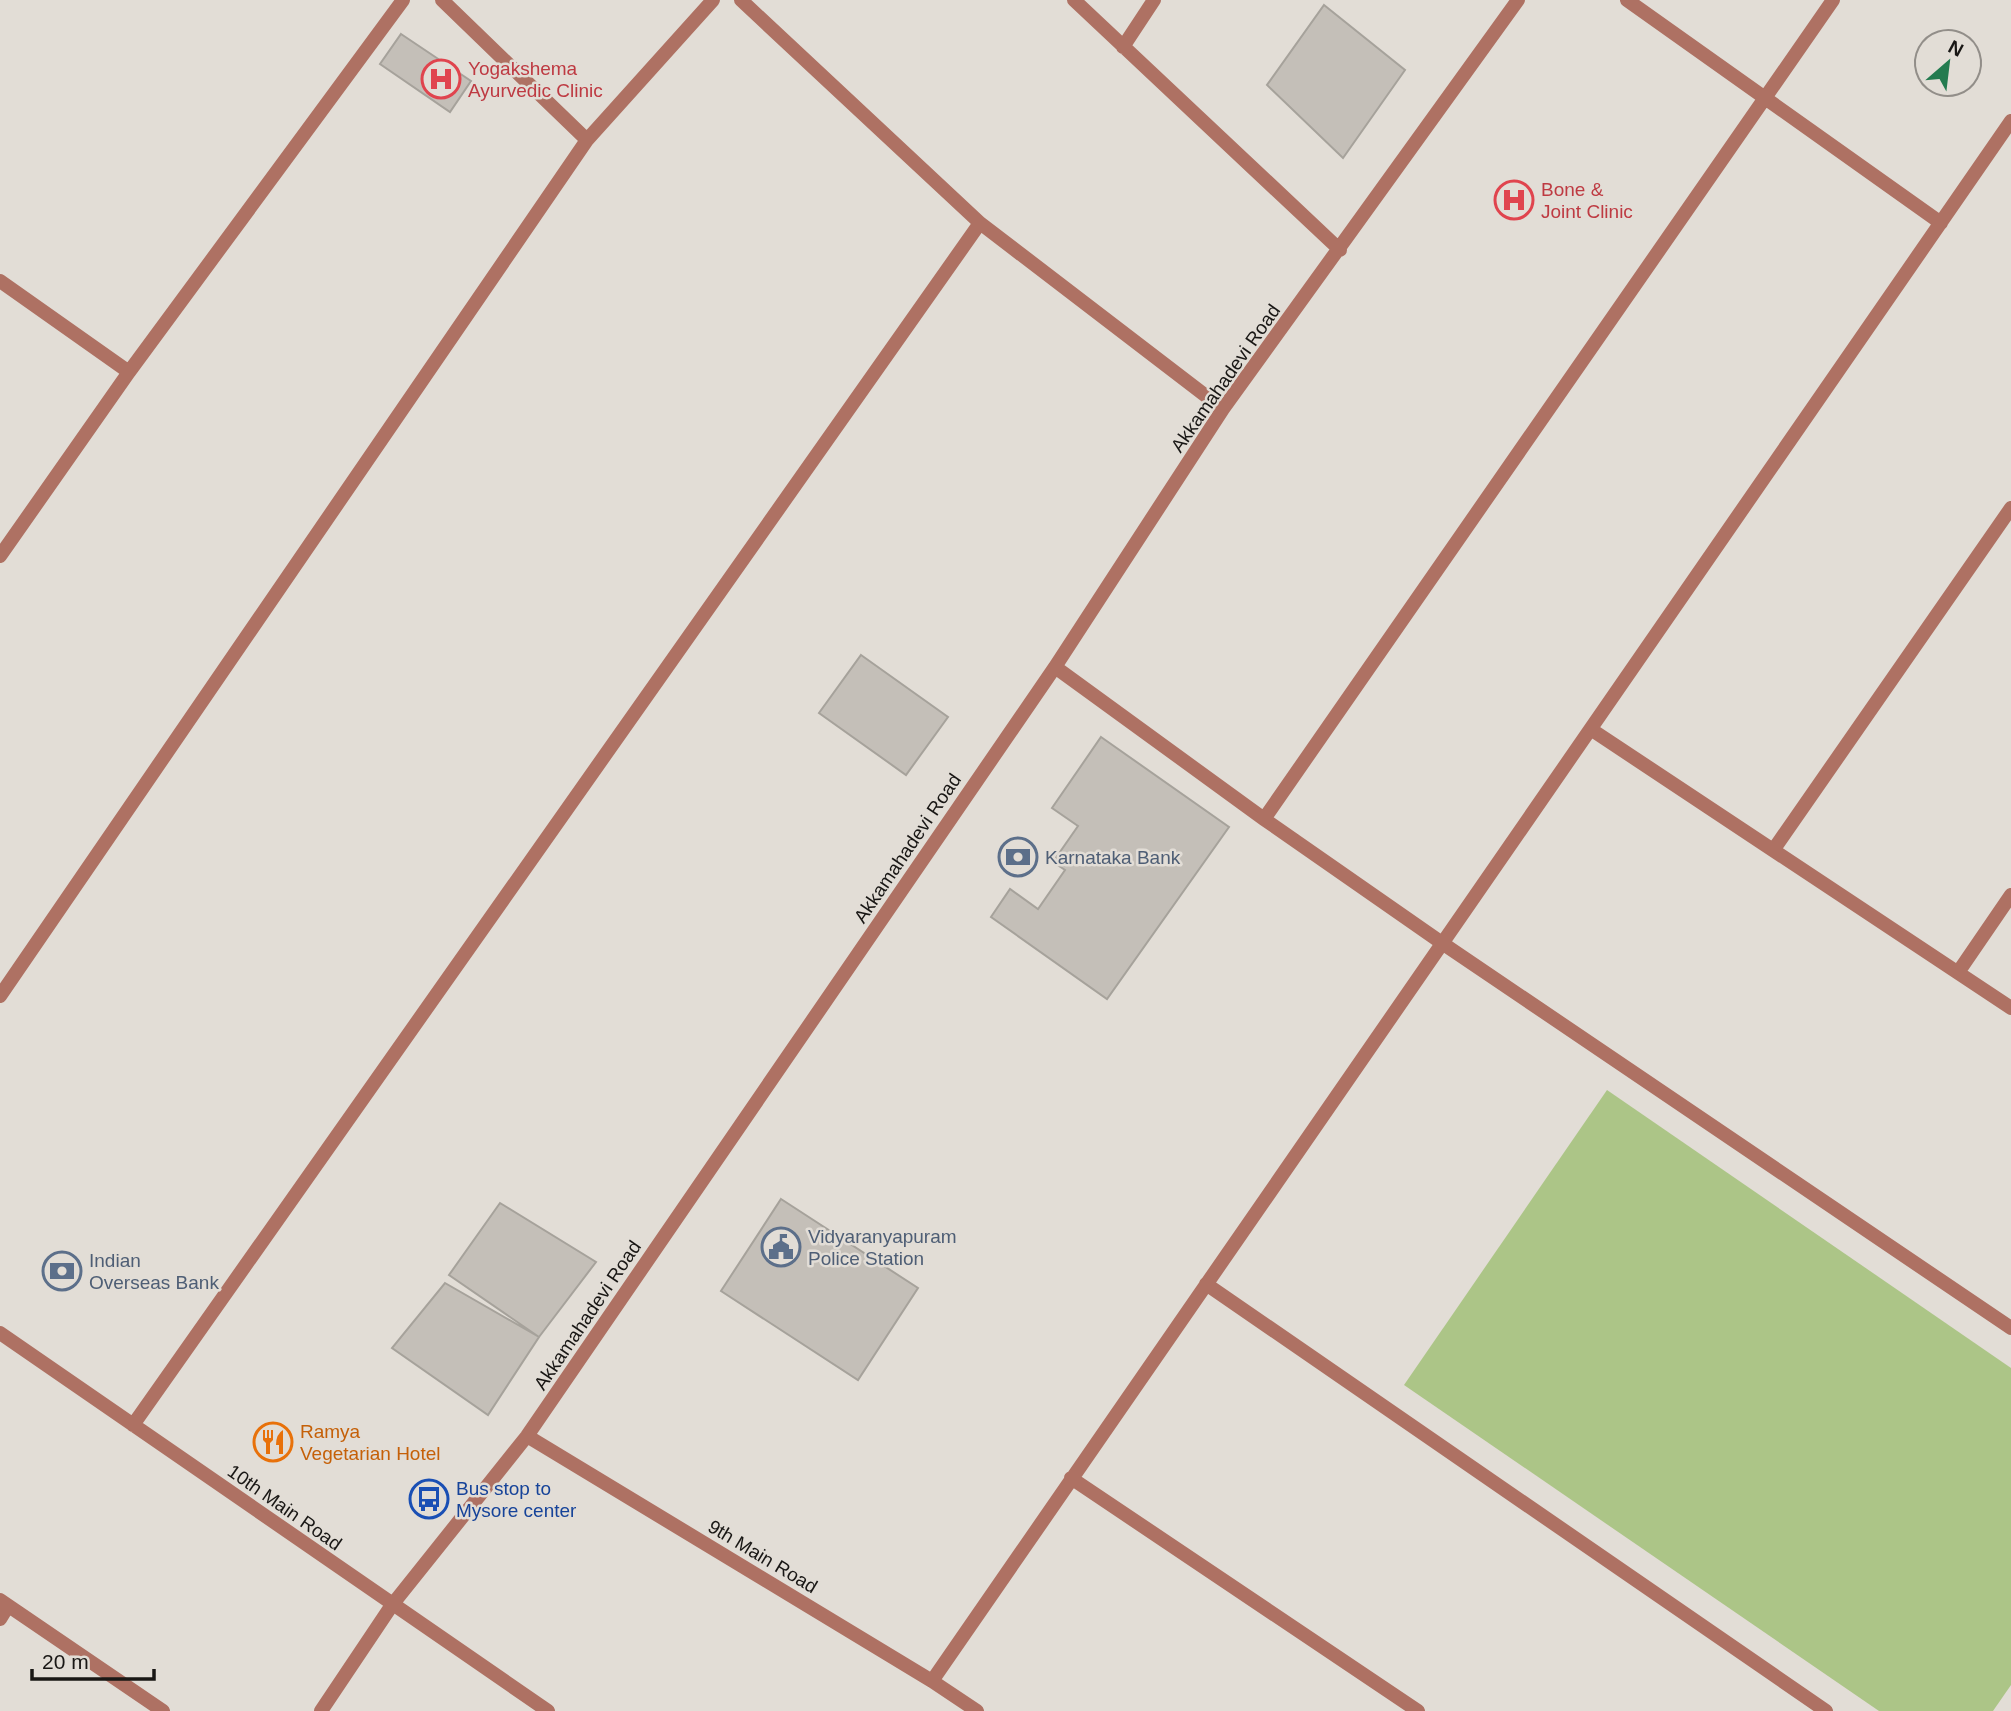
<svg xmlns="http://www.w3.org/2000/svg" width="2011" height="1711" font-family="Arial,sans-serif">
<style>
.green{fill:#acc587}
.building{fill:#c4bfb8;stroke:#a6a29b;stroke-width:2}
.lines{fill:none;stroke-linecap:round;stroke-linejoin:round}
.minor{stroke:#ae7163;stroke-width:14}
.labels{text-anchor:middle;stroke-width:5;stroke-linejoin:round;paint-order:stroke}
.health-label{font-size:19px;fill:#be3a42;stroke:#e2ddd6;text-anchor:start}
.street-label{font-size:19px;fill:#191715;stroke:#e2ddd6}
.service-label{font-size:19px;fill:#4e5e75;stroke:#e2ddd6;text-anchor:start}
.food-label{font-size:19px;fill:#c56008;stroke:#e2ddd6;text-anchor:start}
.transit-label{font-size:19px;fill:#164399;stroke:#e2ddd6;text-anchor:start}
</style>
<rect width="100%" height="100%" fill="#e2ddd6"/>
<path class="green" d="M1607 1090 2011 1368V1685L1993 1711H1879L1404 1385Z"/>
<path class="building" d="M1324 5 1405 70 1343 158 1267 85Z
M401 34 471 81 450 112 380 64Z
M861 655 948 717 906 775 819 713Z
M1101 737 1229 827 1107 999 991 917 1010 889 1038 909 1065 870 1053 862 1078 826 1052 808Z
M781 1199 918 1288 858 1380 721 1291Z
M500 1203 596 1262 539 1337 449 1275Z
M445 1283 539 1337 488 1415 392 1348Z"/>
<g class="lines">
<path class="minor" d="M442 0 587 140
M741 0 980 223 1223 409
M1074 0 1340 250
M1627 0 1941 223
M1123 47 1154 0
M0 281 129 372
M0 556 129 372 403 0
M1055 667 1264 819 1442 943 2011 1328
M1592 730 2011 1008
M1264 819 1833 0
M1774 849 2011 508
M1959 971 2011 895
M0 996 587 140 713 0
M1206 1284 1826 1711
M0 1333 548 1711
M133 1425 980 223
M527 1436 932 1681 977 1711
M1071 1478 1418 1711
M0 1600 163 1711
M0 1619 8 1606
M932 1681 2011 121
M321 1711 392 1605 527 1436 1055 667 1223 409 1518 0"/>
</g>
<defs>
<symbol id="hospital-ring" viewBox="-11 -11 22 22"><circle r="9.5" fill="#e2ddd6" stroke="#e0444e" stroke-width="1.5"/><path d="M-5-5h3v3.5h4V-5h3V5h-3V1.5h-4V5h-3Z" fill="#e0444e"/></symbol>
<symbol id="bank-ring" viewBox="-11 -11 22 22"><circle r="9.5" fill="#e2ddd6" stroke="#5c6f8a" stroke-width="1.5"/><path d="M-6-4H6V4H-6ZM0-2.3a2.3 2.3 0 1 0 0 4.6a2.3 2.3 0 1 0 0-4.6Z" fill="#5c6f8a"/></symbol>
<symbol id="civic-ring" viewBox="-11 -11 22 22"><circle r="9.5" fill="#e2ddd6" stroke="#5c6f8a" stroke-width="1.5"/><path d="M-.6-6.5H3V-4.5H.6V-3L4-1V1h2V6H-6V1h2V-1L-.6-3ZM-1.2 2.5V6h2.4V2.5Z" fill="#5c6f8a"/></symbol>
<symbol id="restaurant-ring" viewBox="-11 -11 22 22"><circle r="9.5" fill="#e2ddd6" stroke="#e8710a" stroke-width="1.5"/><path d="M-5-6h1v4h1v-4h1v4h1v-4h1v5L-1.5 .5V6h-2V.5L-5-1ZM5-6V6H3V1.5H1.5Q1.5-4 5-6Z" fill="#e8710a"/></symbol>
<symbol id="bus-ring" viewBox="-11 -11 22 22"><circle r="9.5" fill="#e2ddd6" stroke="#1a4fb4" stroke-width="1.5"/><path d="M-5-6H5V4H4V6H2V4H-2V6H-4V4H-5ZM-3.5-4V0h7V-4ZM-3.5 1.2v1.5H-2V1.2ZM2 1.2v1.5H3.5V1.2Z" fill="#1a4fb4"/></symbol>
</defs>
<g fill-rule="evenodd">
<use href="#hospital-ring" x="419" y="57" width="44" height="44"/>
<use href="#hospital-ring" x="1492" y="178" width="44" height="44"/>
<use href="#bank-ring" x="996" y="835" width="44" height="44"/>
<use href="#civic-ring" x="759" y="1225" width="44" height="44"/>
<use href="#bank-ring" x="40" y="1249" width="44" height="44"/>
<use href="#restaurant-ring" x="251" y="1420" width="44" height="44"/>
<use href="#bus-ring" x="407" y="1477" width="44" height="44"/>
</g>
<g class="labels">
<g class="health-label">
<text x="468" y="75">Yogakshema<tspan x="468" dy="22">Ayurvedic Clinic</tspan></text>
<text x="1541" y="196">Bone &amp;<tspan x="1541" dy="22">Joint Clinic</tspan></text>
</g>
<g class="street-label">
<text transform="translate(1225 378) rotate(-55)" y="7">Akkamahadevi Road</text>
<text transform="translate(907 848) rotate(-56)" y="7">Akkamahadevi Road</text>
<text transform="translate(587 1315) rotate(-56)" y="7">Akkamahadevi Road</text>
<text transform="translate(285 1507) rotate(35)" y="7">10th Main Road</text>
<text transform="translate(763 1556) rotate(31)" y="7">9th Main Road</text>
</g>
<g class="service-label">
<text x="1045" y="864">Karnataka Bank</text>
<text x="808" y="1243">Vidyaranyapuram<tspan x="808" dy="22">Police Station</tspan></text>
<text x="89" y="1267">Indian<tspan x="89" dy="22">Overseas Bank</tspan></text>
</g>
<g class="food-label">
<text x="300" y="1438">Ramya<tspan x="300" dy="22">Vegetarian Hotel</tspan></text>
</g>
<g class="transit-label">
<text x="456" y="1495">Bus stop to<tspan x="456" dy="22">Mysore center</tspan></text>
</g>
</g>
<g transform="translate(1948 63) rotate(28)"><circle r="33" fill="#e2ddd6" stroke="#928e89" stroke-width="2"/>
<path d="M0-5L12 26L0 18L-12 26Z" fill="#237b4f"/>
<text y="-10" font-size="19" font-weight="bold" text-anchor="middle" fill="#191715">N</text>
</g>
<path d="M32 1669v10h122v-10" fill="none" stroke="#191715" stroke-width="3.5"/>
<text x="42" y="1669" font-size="21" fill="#191715" stroke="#e2ddd6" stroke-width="5" paint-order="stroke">20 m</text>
</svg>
